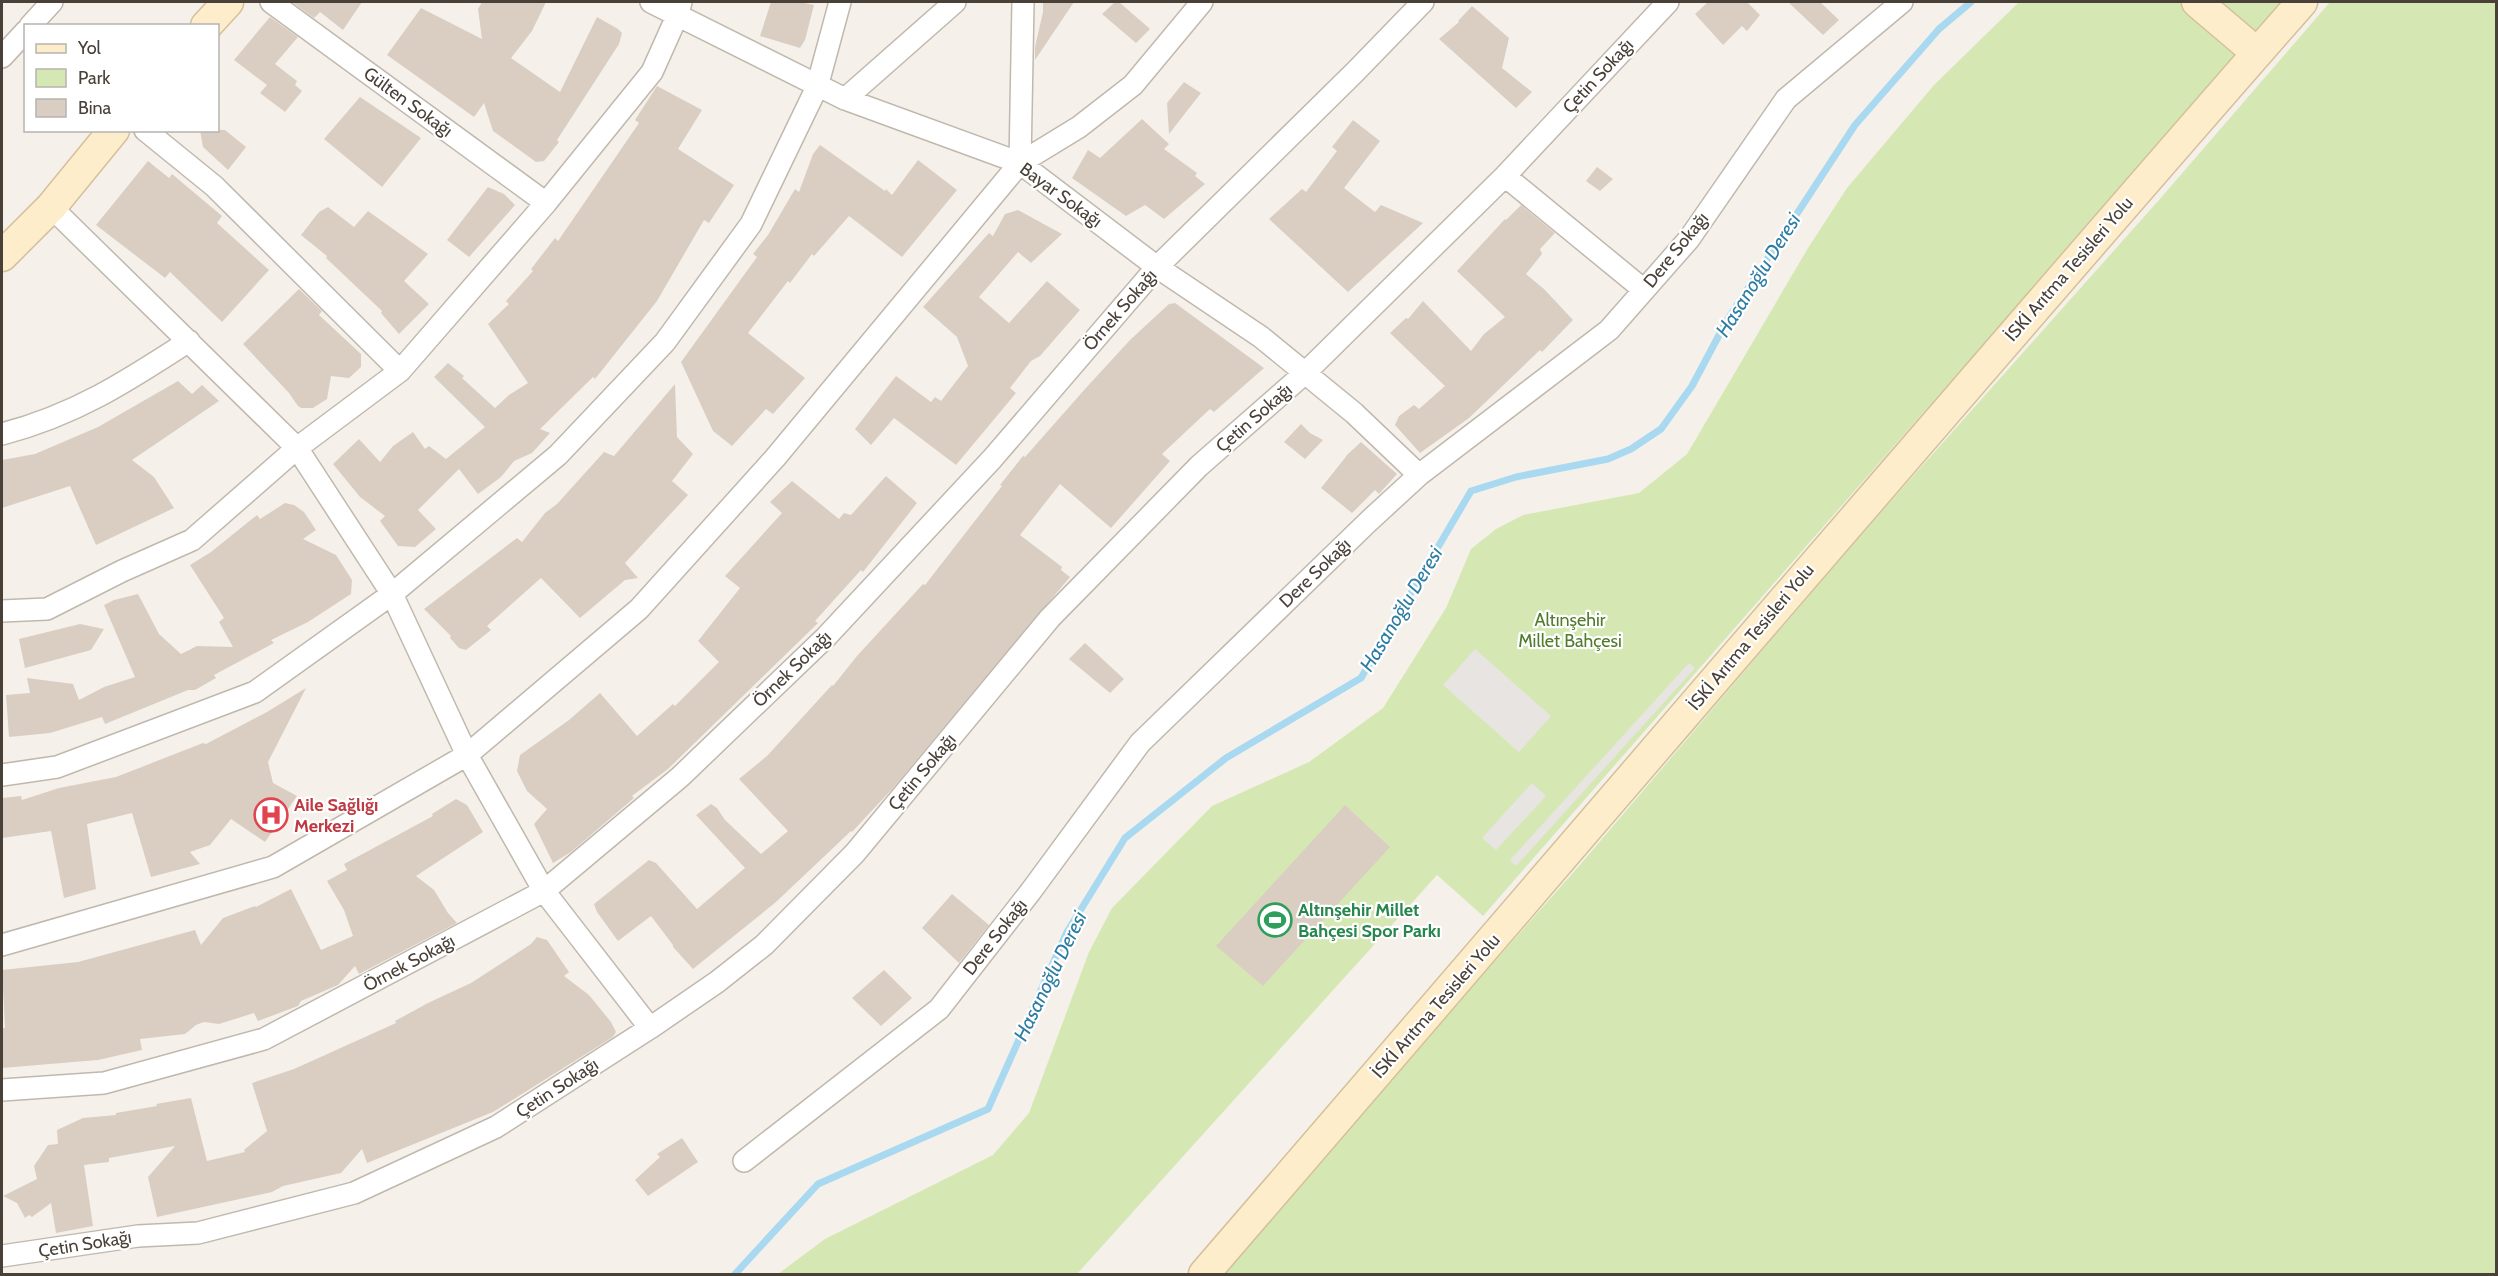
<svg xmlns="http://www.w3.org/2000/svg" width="2498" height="1276" font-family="Cabin,sans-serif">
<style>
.green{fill:#d5e8b4}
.parking{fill:#e7e4e2}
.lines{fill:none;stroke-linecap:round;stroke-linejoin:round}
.stream{stroke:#a8d9f0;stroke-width:7}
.building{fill:#dacec3}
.street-casing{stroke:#c1b8ad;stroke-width:24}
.secondary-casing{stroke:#d4c09a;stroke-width:33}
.street{stroke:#fff;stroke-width:21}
.secondary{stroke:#feedcb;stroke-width:30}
.labels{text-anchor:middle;stroke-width:4.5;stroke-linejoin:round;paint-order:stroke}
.street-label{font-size:18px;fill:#494138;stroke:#fff}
.park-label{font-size:18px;fill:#507b2b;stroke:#fff}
.health-label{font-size:18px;font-weight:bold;fill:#be3a42;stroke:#fff;text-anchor:start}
.leisure-label{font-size:18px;font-weight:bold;fill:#27864d;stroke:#fff;text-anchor:start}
.water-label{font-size:20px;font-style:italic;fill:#2e7da5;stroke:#fff}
</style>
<rect width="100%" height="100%" fill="#f5f1ea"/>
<path class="green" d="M2019 2H2282L1483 916 1437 875 1077 1274H778L825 1239 993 1155 1029 1113 1089 952 1112 908 1212 806 1309 762 1383 708 1446 608 1471 549 1496 529 1523 515 1639 493 1687 454 1808 248 1847 188 1934 85Z
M2330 2H2496V1274H1218L1579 866 1865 530 2159 200Z"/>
<path class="parking" d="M1475 649 1551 716 1519 752 1443 685Z
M1689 663 1695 668 1516 866 1510 860Z
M1532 783 1546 796 1496 850 1482 838Z"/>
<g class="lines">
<path class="stream" d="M735 1274 818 1184 988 1109 1067 932 1125 838 1226 758 1361 678 1471 491 1516 477 1608 459 1631 449 1661 429 1692 386 1726 322 1855 125 1939 29 1971 2"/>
</g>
<path class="building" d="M292 2H362L343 30 320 12 314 18Z
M482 2H546L532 31 511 58 560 92 597 17 618 29 622 33 619 44 557 140 559 142 544 161 536 162 493 131 484 103 474 117 387 55 421 8 482 39 478 9Z
M771 2H800L814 5 805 40 800 48 760 36Z
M1043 2H1074L1035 60V47L1043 12Z
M1115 2H1119L1150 29 1136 43 1102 14Z
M1708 2H1747L1760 15 1747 31 1742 26 1723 45 1695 14Z
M1788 2H1820L1839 20 1823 35Z
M1472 6 1509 38 1502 68 1532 92 1516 108 1439 39 1459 22 1458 21Z
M270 17 298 37 275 64 297 81 295 85 302 91 285 112 260 93 267 85 234 60Z
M1184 82 1201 93 1169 134 1167 103Z
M657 86 702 110 678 149 734 185 709 223 704 220 657 301 595 379 593 377 540 429 550 433 532 453 514 461 501 477 478 494 459 469 418 510 436 529 415 547 398 546 380 521 385 516 360 497 333 464 359 439 380 462 393 446 413 432 425 449 429 446 446 459 485 427 434 377 448 363 464 376 462 378 495 408 509 395 528 383 488 324 509 304 506 301 533 271 531 269 555 238 558 241 639 123 635 120Z
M360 97 421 138 382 187 324 139Z
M1142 119 1169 144 1164 149 1197 173 1195 176 1205 184 1164 219 1145 205 1126 216 1072 178 1088 150 1100 158Z
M1353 120 1380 141 1344 188 1375 212 1381 205 1423 223 1348 292 1269 219 1302 189 1306 192 1337 151 1332 147Z
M200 130H225L246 147 228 170 203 147Z
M820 145 885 191 886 189 892 195 918 160 957 190 902 257 849 216 814 256 812 254 790 283 788 281 748 333 805 378 773 414 766 409 732 446 713 431 681 362 757 257 753 254 768 235 795 189 799 192 813 154Z
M148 161 169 178 172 174 222 216 217 223 269 270 222 322 170 272 165 278 96 225Z
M1597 167 1613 179 1600 191 1586 181Z
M488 187 504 194 515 205 469 257 447 240Z
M1521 205 1555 233 1540 249 1542 254 1526 274 1544 289 1573 320 1542 352 1540 350 1469 418 1420 453 1395 425 1399 416 1414 405 1419 409 1445 386 1390 333 1406 318 1408 319 1423 301 1471 351 1484 334 1505 317 1457 271 1505 219 1506 220Z
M328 207 354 227 368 211 428 254 404 281 429 304 399 334 381 313 382 311 326 258 327 256 301 235 319 212Z
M1018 210 1062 234 1031 263 1018 252 979 297 1009 323 1047 281 1080 310 1040 356 1031 361 1010 388 1016 393 956 465 894 418 871 445 855 429 896 376 931 402 935 397 941 401 968 366 957 337 923 307 989 233 993 236 1005 214Z
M299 289 322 311 319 315 361 354V367L349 378 331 376 327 399 313 408H301L298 406 289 393 243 344Z
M1175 303 1264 368 1214 412 1210 409 1162 454 1170 461 1111 528 1060 484 1020 535 1062 567 1061 570 1070 577 893 788 852 832 851 831 776 902 693 969 673 947V945L651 916 618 941 597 912 594 904 649 860 656 863 697 909 745 868 696 815 711 804 717 808 725 820 761 854 788 831 739 779 767 756 832 685 833 686 857 656 923 584 925 585 1002 486 1000 485 1023 456 1025 457 1085 389 1130 340 1169 304Z
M178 381 192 394 202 385 219 401 132 460 154 477 174 508 96 545 70 486 2 508V460L35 454 98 427Z
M675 384 677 437 693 454 672 481 688 495 625 563 638 578 625 580 580 618 541 578 487 626 491 630 466 650 459 648 450 638 451 636 424 609 517 538 522 542 545 513 557 504 604 452 614 456Z
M1301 424 1310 433 1323 440 1305 459 1284 442Z
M1361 442 1397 474 1379 494 1375 490 1352 513 1321 488 1348 454Z
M886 476 917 503 863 572 861 570 815 621 818 623 668 769 632 796 634 798 571 852 553 863 534 824 547 809 527 791 517 771 520 755 569 720 600 693 637 736 673 704 675 706 719 662 698 641 740 588 725 576 782 513 770 502 792 481 839 519 844 513 851 515Z
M285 503 294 505 304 512 316 530 303 539 336 555 352 580 351 594 308 622 271 640 274 643 214 675 216 678 195 690H188L105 724 102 717 50 733 9 737 6 695 30 693 27 678 73 684 79 700 104 687 135 677 104 605 114 600 138 594 159 634 181 654 197 646 233 647 219 622 224 618 190 565 211 552 257 515 260 519Z
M80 624 104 629 91 650 25 668 19 639Z
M1085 643 1124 679 1110 693 1069 659Z
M306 688 268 762 273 783 297 796 265 842 231 819 210 845 190 852 200 864 151 877 132 813 87 824 96 889 64 898 51 831 2 838V798L21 796 22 800 59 788 116 777 203 743 206 744 267 712Z
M456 799 467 805 483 832 416 876 434 890 448 913 457 923 359 974 355 966 338 985 301 1001 298 1006 258 1021 254 1013 219 1024 204 1022 196 1025 185 1034 140 1039 142 1050 98 1060 2 1068V1028H5L2 970 78 962 195 930 201 945 223 918 255 906 256 907 291 889 321 950 353 936 344 910 327 881 347 870 344 864 433 816 432 814Z
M1345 805 1390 847 1263 986 1216 946Z
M952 894 989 925 959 963 922 928Z
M537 937 547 940 569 972 564 976 589 995 611 1022 616 1032 613 1037 493 1112 367 1163 362 1149 341 1173 283 1186 272 1192 157 1217 148 1177 175 1146 109 1158V1162L84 1165 93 1226 56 1233 51 1203 32 1217 29 1215 25 1218 17 1203 3 1196 37 1179 34 1166 48 1145 58 1144 57 1130 83 1118 116 1115V1113L157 1106 156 1104 191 1098 207 1161 245 1152 244 1150 267 1131 252 1083 294 1069 396 1023 395 1021 428 1003 471 983 531 944Z
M884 970 912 998 881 1026 852 998Z
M682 1138 698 1162 648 1196 635 1180 660 1157 657 1154Z"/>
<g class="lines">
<defs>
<path id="street" d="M271 2 546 203
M651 2 845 99 1020 163 1157 267 1261 337 1354 413 1419 475
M30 26 52 2
M2 57 26 31
M845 99 955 2
M145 130 214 186 400 371
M1020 163 1023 2
M1505 176 1644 290
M51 207 297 448 392 594 467 755 544 891 650 1028
M2 434C75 415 126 382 189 341
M2 611 47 609 122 571 192 540 297 448 400 371 546 203 652 72 678 14 681 2
M2 775 57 767 255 692 392 594 558 455 665 342 751 224 817 87 840 2
M2 945 273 867 467 755 639 609 775 458 1020 163 1079 127 1133 85 1202 2
M2 1090 104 1083 264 1039 544 891 680 777 826 637 992 459 1157 267 1355 72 1423 2
M744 1161 939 1009 1031 891 1140 743 1369 521 1419 475 1609 330 1689 239 1786 99 1902 2
M2 1256 138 1236 198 1233 354 1193 496 1127 650 1028 717 982 764 945 855 853 1050 618 1199 466 1305 373 1505 176 1668 2"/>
<path id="secondary" d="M2197 2 2257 53
M206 26 228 2
M2 256 51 207 114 130
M1204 1274C1570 850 1933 423 2302 2"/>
</defs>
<use href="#street" class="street-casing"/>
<use href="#secondary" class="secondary-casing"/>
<use href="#street" class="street"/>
<use href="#secondary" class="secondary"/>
</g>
<defs>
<symbol id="hospital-ring" viewBox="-11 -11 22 22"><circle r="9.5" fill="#fff" stroke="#e0444e" stroke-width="1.5"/><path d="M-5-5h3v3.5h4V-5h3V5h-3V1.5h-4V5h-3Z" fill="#e0444e"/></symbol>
<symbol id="stadium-ring" viewBox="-11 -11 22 22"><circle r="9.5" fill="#fff" stroke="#2e9e5b" stroke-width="1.5"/><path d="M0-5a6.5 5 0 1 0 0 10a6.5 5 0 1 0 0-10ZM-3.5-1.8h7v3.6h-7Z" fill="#2e9e5b"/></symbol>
</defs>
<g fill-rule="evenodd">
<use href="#hospital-ring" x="252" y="796" width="38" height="38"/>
<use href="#stadium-ring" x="1256" y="901" width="38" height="38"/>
</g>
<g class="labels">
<g class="street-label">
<text transform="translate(1598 76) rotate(-47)" y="6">Çetin Sokağı</text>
<text transform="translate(408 102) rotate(36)" y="6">Gülten Sokağı</text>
<text transform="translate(1061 195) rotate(36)" y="6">Bayar Sokağı</text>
<text transform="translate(1676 250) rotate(-51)" y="6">Dere Sokağı</text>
<text transform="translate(2069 269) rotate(-49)" y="6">İSKİ Arıtma Tesisleri Yolu</text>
<text transform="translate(1120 310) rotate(-49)" y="6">Örnek Sokağı</text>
<text transform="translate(1254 418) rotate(-41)" y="6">Çetin Sokağı</text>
<text transform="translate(1315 573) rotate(-44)" y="6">Dere Sokağı</text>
<text transform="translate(1751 637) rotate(-50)" y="6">İSKİ Arıtma Tesisleri Yolu</text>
<text transform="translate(792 669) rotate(-44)" y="6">Örnek Sokağı</text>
<text transform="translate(922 772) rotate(-50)" y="6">Çetin Sokağı</text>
<text transform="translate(995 937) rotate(-52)" y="6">Dere Sokağı</text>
<text transform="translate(409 963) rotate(-28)" y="6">Örnek Sokağı</text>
<text transform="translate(1436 1006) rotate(-49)" y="6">İSKİ Arıtma Tesisleri Yolu</text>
<text transform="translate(557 1088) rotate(-33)" y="6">Çetin Sokağı</text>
<text transform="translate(85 1244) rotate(-9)" y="6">Çetin Sokağı</text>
</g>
<g class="park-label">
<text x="1570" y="626">Altınşehir<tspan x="1570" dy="21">Millet Bahçesi</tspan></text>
</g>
<g class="health-label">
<text x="294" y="811">Aile Sağlığı<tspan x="294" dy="21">Merkezi</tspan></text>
</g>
<g class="leisure-label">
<text x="1298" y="916">Altınşehir Millet<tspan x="1298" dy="21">Bahçesi Spor Parkı</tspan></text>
</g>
<g class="water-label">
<text transform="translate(1758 275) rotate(-58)" y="7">Hasanoğlu Deresi</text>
<text transform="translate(1401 609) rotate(-59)" y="7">Hasanoğlu Deresi</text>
<text transform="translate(1050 976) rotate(-64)" y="7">Hasanoğlu Deresi</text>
</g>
</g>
<rect width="2498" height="1276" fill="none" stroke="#494138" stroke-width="6"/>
<rect x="24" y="24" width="195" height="108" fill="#ffffff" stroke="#b6b3af" stroke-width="1.5"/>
<rect x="36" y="44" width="30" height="9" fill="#feedcb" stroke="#b6b3af" stroke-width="1.5"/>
<text x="78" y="54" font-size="18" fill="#494138">Yol</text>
<rect x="36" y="69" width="30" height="18" fill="#d5e8b4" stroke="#b6b3af" stroke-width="1.5"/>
<text x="78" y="84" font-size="18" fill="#494138">Park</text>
<rect x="36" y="99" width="30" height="18" fill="#dacec3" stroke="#b6b3af" stroke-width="1.5"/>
<text x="78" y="114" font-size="18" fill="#494138">Bina</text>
</svg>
